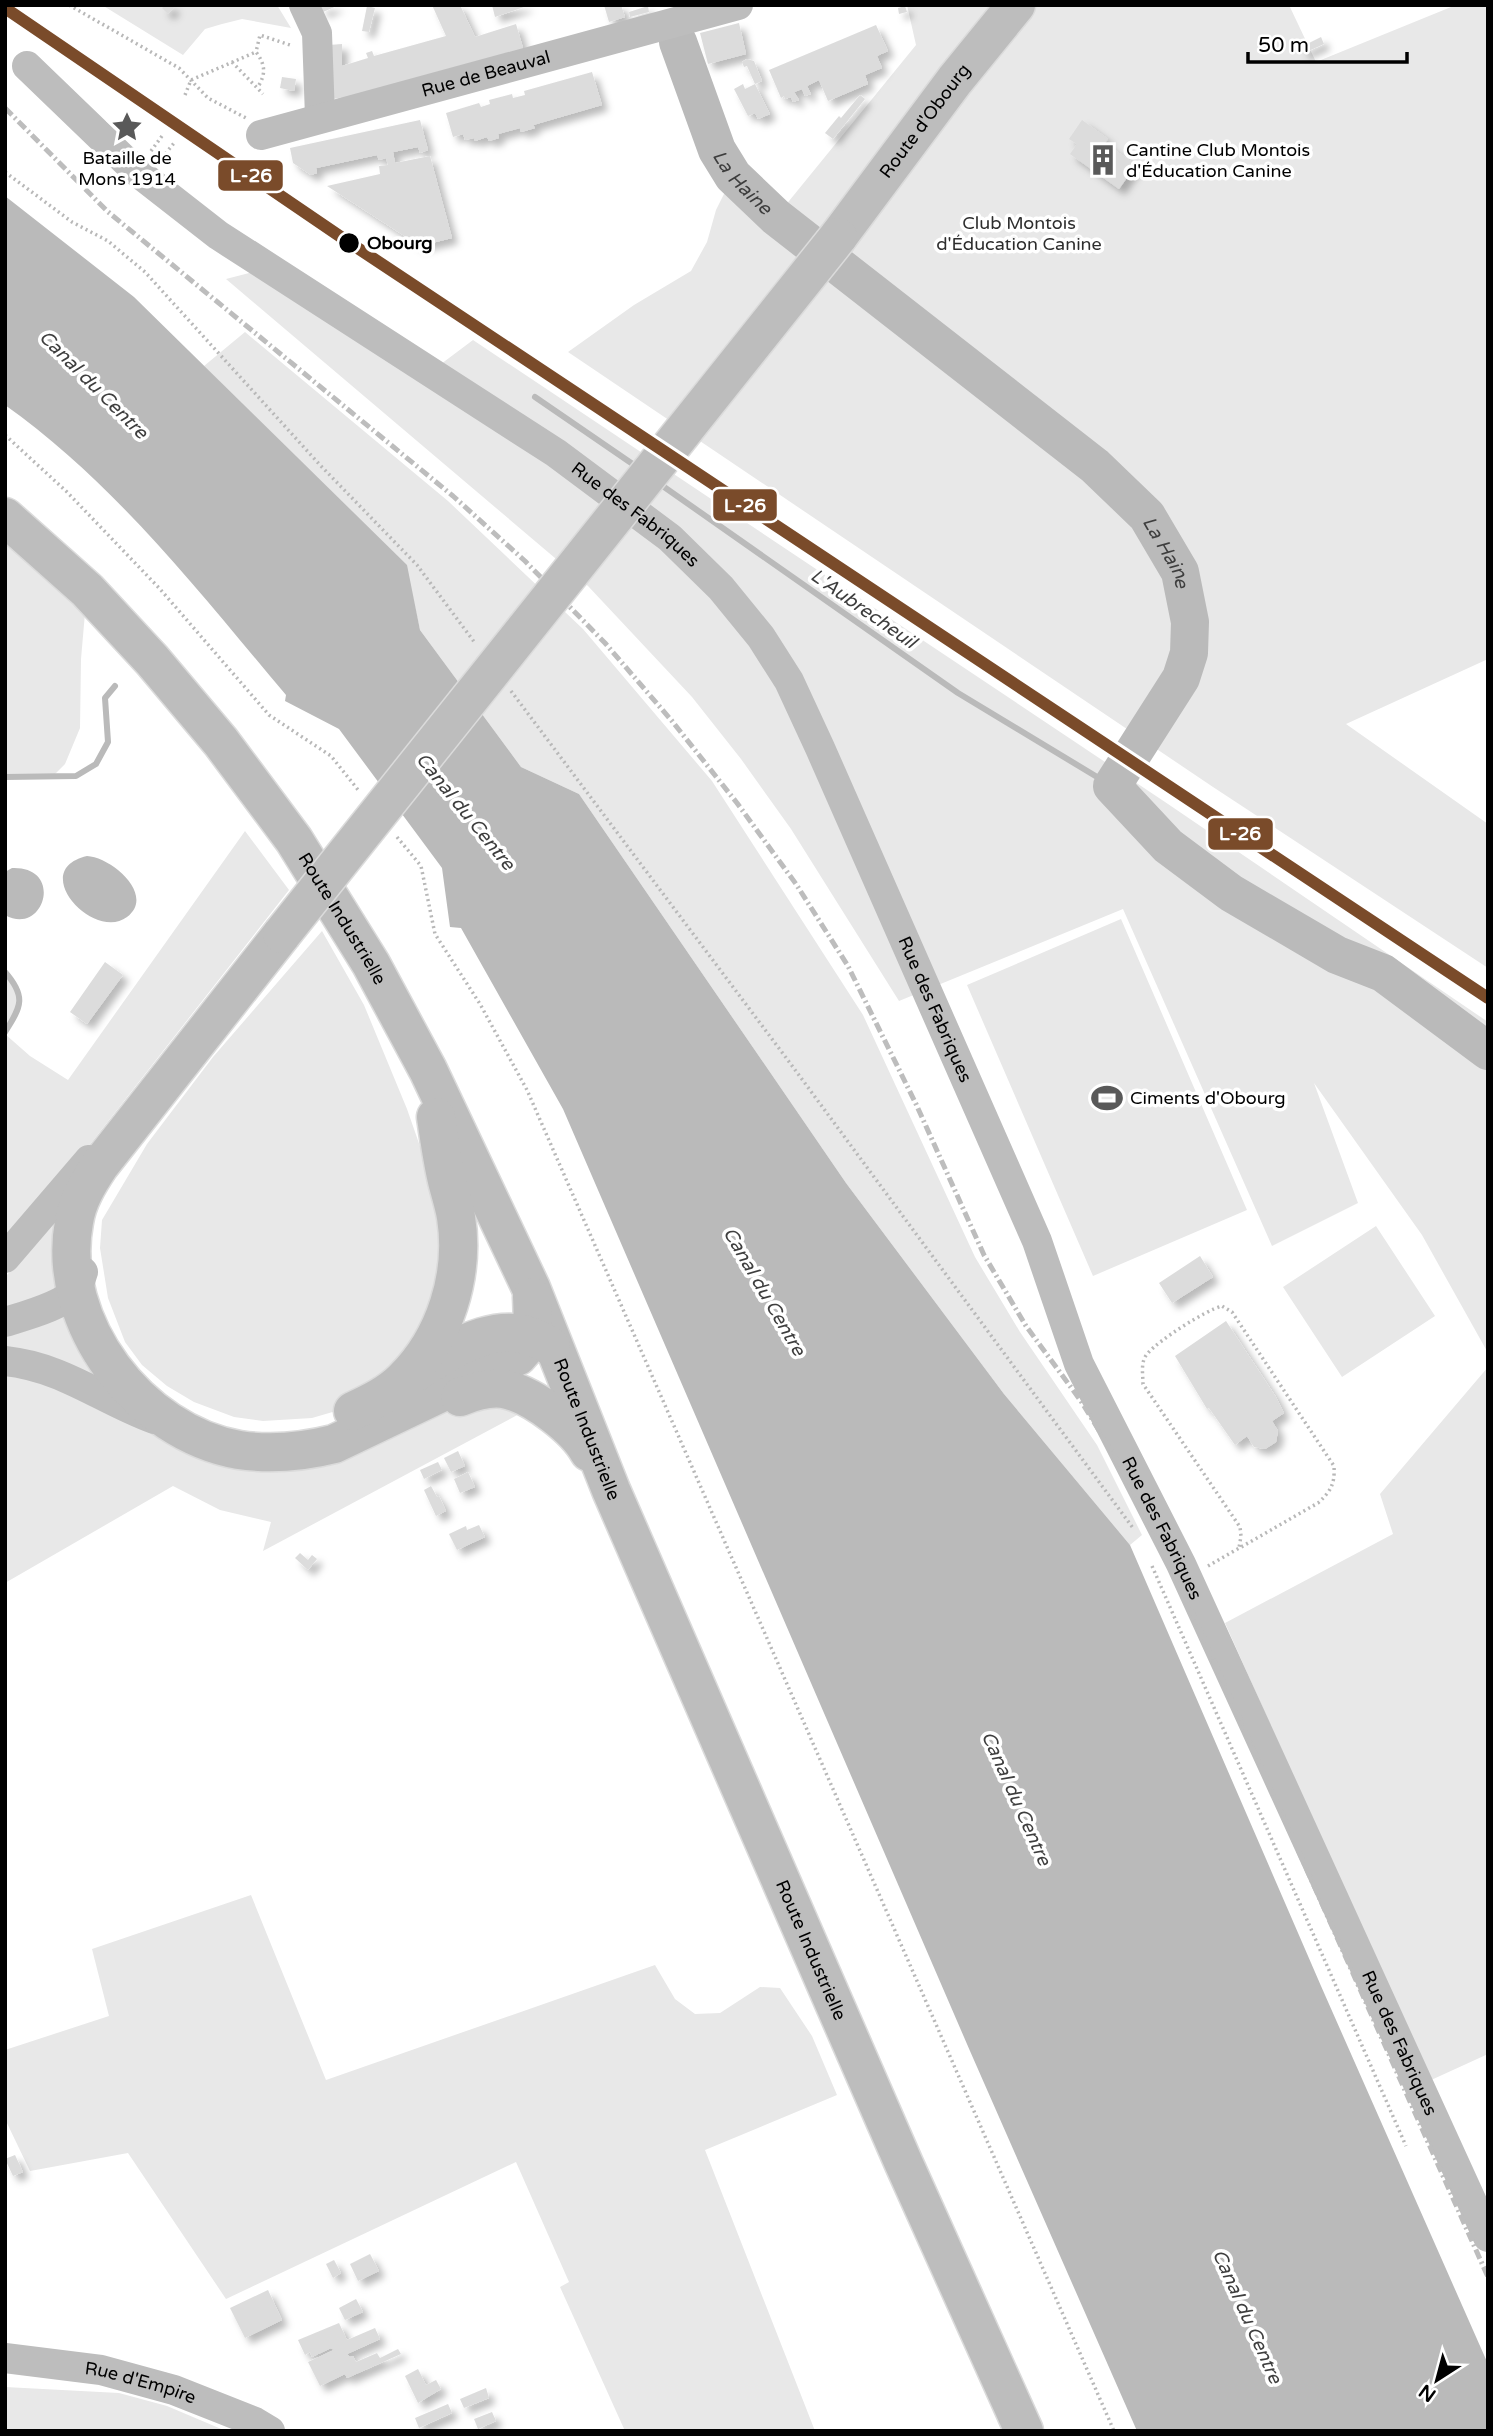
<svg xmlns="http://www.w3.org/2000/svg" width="1493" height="2436" font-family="'Varela Round',sans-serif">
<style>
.green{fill:#e8e8e8}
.water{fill:#bababa}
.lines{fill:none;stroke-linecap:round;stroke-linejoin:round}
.stream{stroke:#bababa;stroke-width:6}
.river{stroke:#bababa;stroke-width:38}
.building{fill:#dcdcdc;filter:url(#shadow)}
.major-casing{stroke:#dbdbdb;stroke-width:41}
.path{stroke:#b8b8b8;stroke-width:3.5;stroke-dasharray:2 3.5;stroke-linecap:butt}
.minor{stroke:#bdbdbd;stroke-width:30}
.major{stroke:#bdbdbd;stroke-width:38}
.rail{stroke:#bdbdbd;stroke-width:5;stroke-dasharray:10 3.5 2 3.5;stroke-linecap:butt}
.major-bridge-casing{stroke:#dbdbdb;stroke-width:41;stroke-linecap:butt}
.major-bridge{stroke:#bdbdbd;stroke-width:38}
.rail-1-casing{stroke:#fff;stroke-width:18}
.rail-1{stroke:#7a4b2a;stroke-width:12}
.stop-dot{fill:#000;stroke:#fff;stroke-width:2.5}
.labels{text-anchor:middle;stroke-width:7;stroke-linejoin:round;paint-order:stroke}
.street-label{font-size:18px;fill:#000;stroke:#fff}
.poi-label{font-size:18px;fill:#000;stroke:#fff;text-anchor:start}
.park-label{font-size:18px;fill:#2d2d2d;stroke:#fff}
.stop-label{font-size:18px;font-weight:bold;fill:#000;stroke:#fff;text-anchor:start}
.water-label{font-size:19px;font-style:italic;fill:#3e3e3e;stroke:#fff}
.line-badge{stroke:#fff;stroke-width:2.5}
.badge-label{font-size:19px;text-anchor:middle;font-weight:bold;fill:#fff}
</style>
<defs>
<filter id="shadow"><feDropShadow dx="6" dy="6" stdDeviation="3.5" flood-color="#0004"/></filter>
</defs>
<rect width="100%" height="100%" fill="#fff"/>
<path class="green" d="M102 5H277L291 28 242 19 222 24 205 29 183 55Z
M907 5H1289L1316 62 1456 5H1488V659L1346 724 1488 824V968L1213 787 568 352 634 305 691 271 707 242 716 210 733 176 776 217 916 45Z
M253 272 421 379 473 340 1168 804 1488 1022V1353L1422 1235 1314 1083 1358 1203 1272 1246 1123 909 899 1001 791 829 741 759 692 697 588 586 226 279Z
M245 332 448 501 583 629 712 781 863 1015 975 1257 1020 1332 1097 1445 1142 1535 1130 1545 1004 1394 846 1183 579 794 521 767 420 630 406 565 204 366Z
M5 517 87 590 81 659 80 728 65 764 52 777H5Z
M245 831 289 890 27 1225 5 1247V1034L30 1056 68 1080Z
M1121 919 1247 1210 1093 1276 967 985Z
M322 931 364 1005 407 1109 451 1235 422 1344 336 1411 312 1418 263 1421 234 1417 194 1402 167 1386 142 1365 125 1342 108 1298 100 1248 102 1220 147 1144 213 1057Z
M5 972C26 996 22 1006 5 1032Z
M59 1207V1291L5 1313V1277L28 1253Z
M1376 1226 1435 1316 1342 1377 1283 1287Z
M70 1307 108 1378 5 1353V1332Z
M1488 1367V2054L1429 2081 1225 1623 1393 1534 1380 1494Z
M5 1370 35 1374 208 1455 471 1400 523 1412 263 1551 271 1522 220 1510 173 1486 5 1583Z
M251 1895 326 2080 655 1965 675 1999 695 2014 720 2013 760 1987 780 1988 812 2036 837 2095 705 2150 815 2431H625L560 2287 569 2282 516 2162 226 2299 128 2153 30 2171 5 2119V2050L109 2016 92 1949Z
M5 2387 119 2393 167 2406 226 2431H5Z"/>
<path class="water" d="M5 196 134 297 407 565 420 630 521 767 579 794 846 1183 1004 1394 1130 1545 1321 1986 1488 2364V2431H1137L970 2051 563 1109 461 928 450 927 442 868 339 729 285 701 286 695C199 592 115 483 5 405Z
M87 856C111 857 156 895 127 917 94 942 27 870 87 856Z
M12 868C65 866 44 937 5 915V872Z"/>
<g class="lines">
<path class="stream" d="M535 397 637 467
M657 482 958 693 1112 786
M5 777 76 776 96 764 108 742 105 698 115 686
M5 972C26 996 22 1006 5 1032"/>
<path class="river" id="s1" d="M678 42 717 150 733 176 776 217 1095 466 1147 516 1180 572 1190 622 1189 653 1181 678 1112 786 1168 846 1231 893 1337 955 1383 973 1488 1051"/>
</g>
<path class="building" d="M165 5H172L174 8 168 14 162 8Z
M319 5H339L323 12Z
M432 5H460L475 37 516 24 523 48 370 92 333 99 329 45 342 44V66L368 58 366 53 372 51 374 56 446 36Z
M492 5H527V6L495 17Z
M604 5H621L625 17 609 22Z
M367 6 375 8 369 32 362 31Z
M648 6 649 12 630 17 629 12Z
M905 6 907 12 899 14 898 8Z
M739 23 746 54 708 64 700 33Z
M876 25 888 51 877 56 882 68 865 75 868 84 828 101 819 80 807 86 811 94 805 96 802 89 794 92 799 100 793 102 791 97 785 99 784 96 781 98 769 70Z
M1321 37 1324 44 1304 53 1301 47Z
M747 59 754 61 762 81 755 84 747 66 744 67 742 62Z
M592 72 602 105 533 125 535 128 521 132 520 128 498 134 499 138 489 141 487 137 475 141 474 138 465 140 463 134 453 137 446 113 479 103 481 107 490 104 489 100 512 94 513 98 525 95 524 91Z
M282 77 296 79 294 91 280 88Z
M743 84 745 89 755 84 770 114 758 119 755 113 748 116 734 89Z
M860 95 865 99 833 139 825 133 839 116 841 118Z
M420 120 428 150 420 153 418 147 393 152 395 163 430 156 452 238 420 246 327 186 380 174 379 166 388 165 386 158 379 160 377 155 316 168 317 173 311 175 293 163 290 148Z
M1082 120 1108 139 1105 143 1136 165 1119 189 1070 154 1077 144 1069 139Z
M105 962 123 975 87 1024 70 1012Z
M1200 1256 1213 1277 1172 1303 1159 1283Z
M1226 1321 1276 1397 1284 1413 1272 1421 1278 1431 1276 1442 1265 1449 1254 1447 1247 1436 1235 1445 1209 1408 1207 1409 1175 1356Z
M458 1451 465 1466 451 1472 444 1458Z
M438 1462 442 1470 424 1479 420 1470Z
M468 1472 475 1487 460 1493 454 1479Z
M431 1486 437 1497 439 1496 446 1511 436 1516 424 1490Z
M479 1525 485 1537 457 1550 449 1534 466 1526 467 1530Z
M300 1553 308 1560 312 1555 317 1559 308 1570 295 1558Z
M15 2155 23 2172 13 2176 5 2159Z
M370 2254 379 2271 358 2281 350 2264Z
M334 2260 341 2273 333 2278 326 2264Z
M268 2290 282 2320 245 2338 230 2308Z
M356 2299 363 2312 345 2320 339 2308Z
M339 2323 347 2340 375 2328 380 2339 347 2354 350 2357 353 2356 356 2362 377 2353 380 2358 398 2349 401 2354 347 2378 345 2374 320 2386 308 2362 334 2350 331 2348 312 2357 310 2352 305 2355 298 2340Z
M418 2369 426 2385 436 2380 441 2389 418 2403 405 2376Z
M486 2388 489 2398 464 2408 460 2399Z
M448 2404 452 2413 419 2428 415 2418Z
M492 2412 496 2421 478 2429 474 2419Z"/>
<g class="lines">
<defs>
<g id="major">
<path id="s5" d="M838 237 955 80 1016 5"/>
<path id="s6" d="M5 517 87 590 152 660 221 742 294 840 371 964 428 1070 531 1288 611 1490 904 2164 1024 2431"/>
<path d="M282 934 100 1165C88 1183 77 1201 74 1222 55 1323 140 1433 239 1450 272 1455 302 1452 334 1444L518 1356C535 1339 533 1320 532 1297"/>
<path d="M415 1373C455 1347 505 1313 551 1347"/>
<path d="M460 1397C475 1391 492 1386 508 1390 535 1397 576 1428 589 1452"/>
<path d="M353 1411C370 1403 389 1394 403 1380 445 1339 465 1275 456 1217 454 1205 450 1193 447 1181 442 1160 439 1138 436 1117"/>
</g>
</defs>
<use href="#major" class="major-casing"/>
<path class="path" d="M69 5 179 68 208 98 246 118
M232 62 263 94
M259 85C266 73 265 64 256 52L260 35 293 46
M185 95 191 80 256 52
M151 151 162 136
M162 158 174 143
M5 172 72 222 108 241 145 272 320 465 417 565 475 643
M5 435 67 492 160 589 269 715 331 756 359 791
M511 691 790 1063 1133 1528
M397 837 421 866 435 934 480 1004 527 1090 1114 2431
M1152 1566 1406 2146
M1208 1566 1318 1503C1331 1491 1335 1484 1334 1466L1232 1312 1222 1306C1206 1310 1159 1340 1148 1353 1140 1361 1143 1374 1143 1384L1240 1527 1241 1536 1239 1548"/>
<g class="minor">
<path d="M304 5 317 33 320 117"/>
<path id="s2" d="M27 66 136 171 218 235 556 453 670 538 721 588 761 637 789 681 820 748 1037 1241 1079 1364 1181 1564 1488 2237"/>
<path id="s3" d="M261 135 738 5"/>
<path d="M5 1258 89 1160"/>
<path d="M5 1322C24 1316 67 1305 77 1288 80 1284 81 1277 83 1272"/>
<path d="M5 1361C63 1367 102 1400 154 1419"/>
<path id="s4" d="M5 2358 101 2370 174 2390 255 2422 270 2431"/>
</g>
<use href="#major" class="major"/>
<path class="rail" d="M5 108 107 211 453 496 525 561 605 643 672 721 737 803 796 884 848 966 916 1104 984 1255 1026 1326 1081 1401 1108 1445 1141 1504 1183 1591 1488 2277"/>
<defs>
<path id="major-bridge" d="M282 934 838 237"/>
</defs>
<use href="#major-bridge" class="major-bridge-casing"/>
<use href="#major-bridge" class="major-bridge"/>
<defs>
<path id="rail-1" d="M5 8 341 237 1488 998"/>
</defs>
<use href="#rail-1" class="rail-1-casing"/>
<use href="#rail-1" class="rail-1"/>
</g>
<defs>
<symbol id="sight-bare" viewBox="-9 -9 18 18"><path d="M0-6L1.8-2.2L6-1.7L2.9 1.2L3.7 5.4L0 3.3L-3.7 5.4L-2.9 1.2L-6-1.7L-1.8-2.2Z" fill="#595959" stroke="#fff" stroke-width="2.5" paint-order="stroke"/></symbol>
<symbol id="building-bare" viewBox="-9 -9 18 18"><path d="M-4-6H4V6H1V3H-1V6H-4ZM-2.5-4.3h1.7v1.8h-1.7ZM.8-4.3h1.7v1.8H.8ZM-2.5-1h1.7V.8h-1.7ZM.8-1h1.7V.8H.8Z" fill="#595959" stroke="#fff" stroke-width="2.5" paint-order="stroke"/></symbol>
<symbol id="stadium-bare" viewBox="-9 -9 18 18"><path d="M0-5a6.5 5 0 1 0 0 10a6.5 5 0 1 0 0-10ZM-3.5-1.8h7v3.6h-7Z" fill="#595959" stroke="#fff" stroke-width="2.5" paint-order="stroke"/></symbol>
</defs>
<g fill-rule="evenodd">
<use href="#sight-bare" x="105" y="105" width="44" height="44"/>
<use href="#building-bare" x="1081" y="138" width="44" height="44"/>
<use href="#stadium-bare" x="1085" y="1076" width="44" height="44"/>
</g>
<circle class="stop-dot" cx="349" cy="243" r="11"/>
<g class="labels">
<g class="street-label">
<text dy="6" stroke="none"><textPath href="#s3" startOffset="233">Rue de Beauval</textPath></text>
<text dy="6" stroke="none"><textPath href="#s5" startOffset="145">Route d'Obourg</textPath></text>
<text dy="6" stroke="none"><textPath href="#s2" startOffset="758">Rue des Fabriques</textPath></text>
<text dy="6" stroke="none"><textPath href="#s6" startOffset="527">Route Industrielle</textPath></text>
<text dy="6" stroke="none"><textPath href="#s2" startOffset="1346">Rue des Fabriques</textPath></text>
<text dy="6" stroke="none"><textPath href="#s6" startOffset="1094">Route Industrielle</textPath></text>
<text dy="6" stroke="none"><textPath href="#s2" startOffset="1913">Rue des Fabriques</textPath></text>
<text dy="6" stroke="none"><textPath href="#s6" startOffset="1661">Route Industrielle</textPath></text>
<text dy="6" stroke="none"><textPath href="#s2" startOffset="2480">Rue des Fabriques</textPath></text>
<text dy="6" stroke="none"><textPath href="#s4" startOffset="138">Rue d'Empire</textPath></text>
</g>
<g class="poi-label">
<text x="1126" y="156">Cantine Club Montois<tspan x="1126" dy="21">d'Éducation Canine</tspan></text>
<text x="127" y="164" text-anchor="middle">Bataille de<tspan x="127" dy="21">Mons 1914</tspan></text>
<text x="1130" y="1104">Ciments d'Obourg</text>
</g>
<g class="park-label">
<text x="1019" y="229">Club Montois<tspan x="1019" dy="21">d'Éducation Canine</tspan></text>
</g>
<g class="stop-label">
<text x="367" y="249">Obourg</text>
</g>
<g class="water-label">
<text dy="7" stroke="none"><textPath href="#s1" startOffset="156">La Haine</textPath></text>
<text transform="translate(94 384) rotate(45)" y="7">Canal du Centre</text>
<text dy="7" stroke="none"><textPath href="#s1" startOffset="723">La Haine</textPath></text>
<text transform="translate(864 608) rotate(35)" y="7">L'Aubrecheuil</text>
<text transform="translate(466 811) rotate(51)" y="7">Canal du Centre</text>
<text transform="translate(765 1291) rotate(60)" y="7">Canal du Centre</text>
<text transform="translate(1017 1798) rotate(66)" y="7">Canal du Centre</text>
<text transform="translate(1248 2316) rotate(66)" y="7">Canal du Centre</text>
</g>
</g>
<g class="line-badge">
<rect x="217" y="159" width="67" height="33" rx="7" fill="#7a4b2a"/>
<rect x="712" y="488" width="66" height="34" rx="7" fill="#7a4b2a"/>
<rect x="1207" y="817" width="67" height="34" rx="7" fill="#7a4b2a"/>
</g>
<g class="badge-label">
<text x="251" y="182">L-26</text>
<text x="745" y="512">L-26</text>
<text x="1240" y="840">L-26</text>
</g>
<rect width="1493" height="2436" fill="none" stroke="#000000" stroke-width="14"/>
<g transform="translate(1437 2380) rotate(216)" stroke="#ffffff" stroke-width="5" paint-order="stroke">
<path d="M0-5L12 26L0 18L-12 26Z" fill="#000000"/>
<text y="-10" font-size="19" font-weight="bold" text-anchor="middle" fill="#000000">N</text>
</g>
<path d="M1248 52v10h159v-10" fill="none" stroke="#000000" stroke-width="3.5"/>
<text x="1258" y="52" font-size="21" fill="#000000" stroke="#ffffff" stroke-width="5" paint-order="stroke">50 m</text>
</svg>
